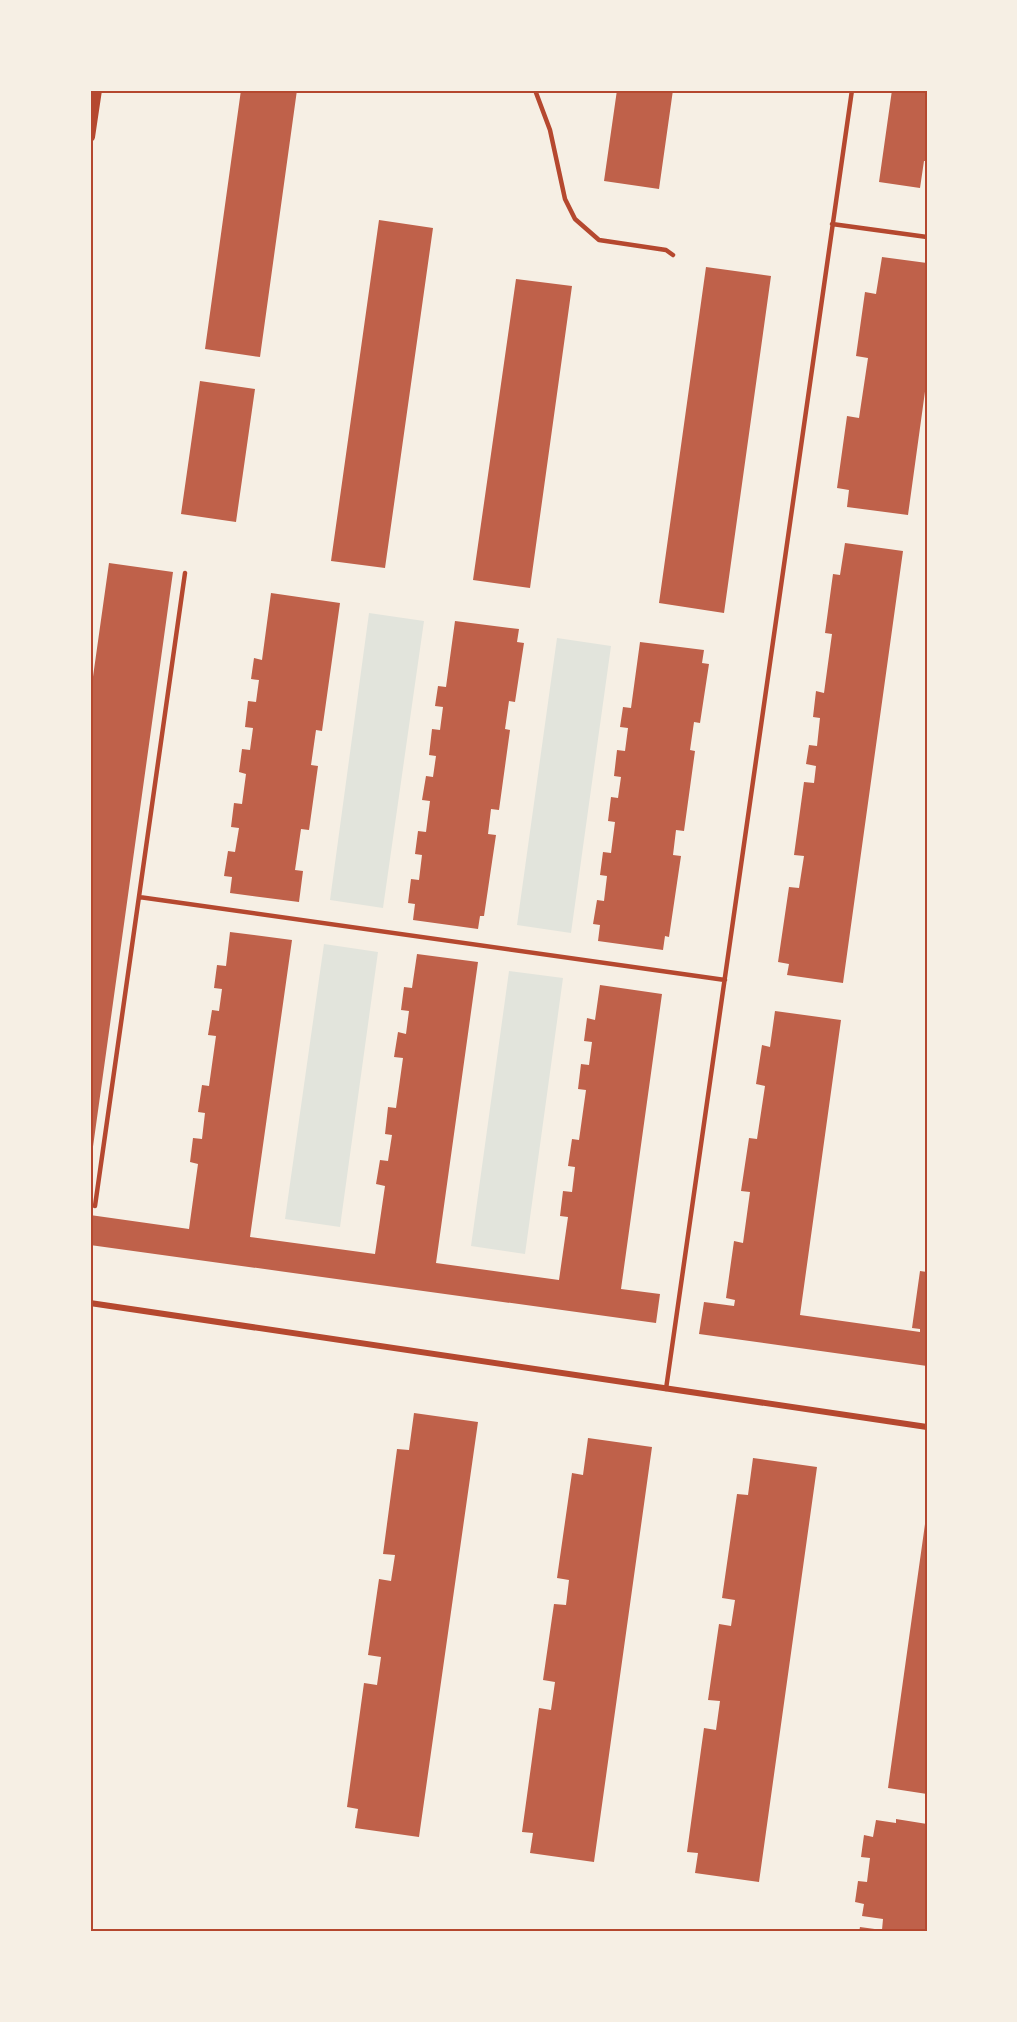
<svg xmlns="http://www.w3.org/2000/svg" width="1017" height="2022" font-family="'Exo 2',sans-serif">
<style>
.green{fill:#e2e4dc}
.building{fill:#bf614a}
.lines{fill:none;stroke-linecap:round;stroke-linejoin:round}
.service{stroke:#b5482f;stroke-width:4.5}
.minor{stroke:#b5482f;stroke-width:6}
.tertiary{stroke:#b5482f;stroke-width:10}
.neatline{fill:none;stroke:#b5482f;stroke-width:2}
</style>
<rect width="100%" height="100%" fill="#f6efe4"/>
<path class="green" d="M369 613 424 621 383 908 330 900Z
M557 638 611 646 571 933 517 925Z
M324 944 378 952 340 1227 285 1219Z
M509 971 563 978 525 1254 471 1246Z"/>
<path class="building" d="M241 90H297L260 357 205 349Z
M617 90H673L659 189 604 181Z
M892 90H927V161H924L920 188 879 182Z
M379 220 433 228 385 568 331 561Z
M882 257 927 263V377L908 515 847 507 849 490 837 488 847 416 859 418 868 358 856 356 865 292 876 294Z
M706 267 771 276 724 613 659 603Z
M516 279 572 286 530 588 473 580Z
M200 381 255 389 236 522 181 514Z
M845 543 903 551 843 983 787 975 789 964 778 962 789 887 799 888 804 856 794 855 804 782 814 783 816 766 806 764 809 745 817 746 820 718 813 717 816 691 824 693 832 634 825 633 833 574 840 575Z
M109 563 173 572 91 1161 90 698Z
M271 593 340 603 322 731 316 730 311 765 318 766 309 830 301 829 295 870 303 871 299 902 230 893 232 877 224 876 228 851 235 852 239 828 231 827 234 803 242 804 246 774 239 772 242 749 250 750 253 728 245 727 248 701 256 702 259 680 251 679 254 658 262 660Z
M455 621 519 629 517 642 524 643 515 702 509 701 505 729 510 730 499 810 491 809 488 834 496 835 484 916H480L478 929 413 920 415 904 408 903 411 879 419 880 422 855 415 854 418 831 426 832 430 801 422 800 426 776 433 777 436 756 429 755 432 729 440 730 443 707 435 706 438 686 446 687Z
M640 642 704 650 702 663 709 664 700 723 694 722 690 750 695 751 684 831 676 830 673 855 681 856 669 937 665 936 663 950 598 941 600 925 593 924 597 900 604 901 607 876 600 875 603 852 611 853 615 822 608 821 611 797 618 798 621 777 614 776 617 750 625 751 628 728 620 727 623 707 631 708Z
M230 932 292 940 250 1237 375 1254 385 1186 376 1184 380 1160 388 1161 392 1135 385 1134 388 1107 396 1108 403 1058 394 1057 398 1032 406 1034 409 1011 401 1010 404 987 412 988 417 954 478 962 436 1263 559 1280 568 1217 560 1216 563 1191 572 1192 575 1167 568 1166 572 1139 579 1140 586 1090 578 1089 581 1064 589 1065 592 1042 584 1041 587 1018 595 1020 600 985 662 994 621 1289 660 1294 656 1323 90 1245V1215L189 1229 198 1164 190 1162 193 1138 202 1139 205 1113 198 1112 202 1085 209 1086 216 1036 208 1035 212 1010 219 1011 222 989 214 988 217 965 226 966Z
M775 1011 841 1020 800 1315 920 1332V1329L912 1328 920 1271 927 1272V1366L699 1334 704 1302 734 1306 735 1300 726 1298 734 1241 743 1243 750 1192 741 1191 749 1138 757 1139 765 1086 756 1084 762 1045 770 1047Z
M414 1413 478 1422 419 1837 355 1828 358 1809 347 1807 364 1683 377 1685 381 1657 368 1655 379 1579 391 1581 395 1555 383 1554 397 1449 409 1450Z
M588 1438 652 1447 594 1862 530 1853 533 1833 522 1832 539 1708 551 1710 555 1682 543 1680 554 1604 566 1605 569 1580 557 1578 572 1473 583 1475Z
M753 1458 817 1467 759 1882 695 1873 698 1853 687 1852 704 1728 716 1730 720 1701 708 1700 719 1624 731 1626 735 1600 722 1598 737 1494 748 1495Z
M926 1517H927V1794L888 1788Z
M896 1819 927 1824V1917L925 1932H859L860 1927 882 1930 883 1919 862 1916 864 1904 855 1902 858 1881 867 1882 870 1858 861 1857 864 1835 873 1837 876 1820 896 1823Z"/>
<g class="lines">
<path class="service" d="M535 90 550 130 565 199 575 219 599 240 666 250 673 255
M832 224 927 237
M139 897 725 980
M95 1206 185 573
M666 1389 852 90"/>
<path class="minor" d="M90 1303 927 1427"/>
<path class="tertiary" d="M90 137 97 90"/>
</g>
<rect width="1017" height="2022" fill="none" stroke="#f6efe4" stroke-width="183"/>
<rect x="92" y="92" width="834" height="1838" class="neatline"/>
</svg>
